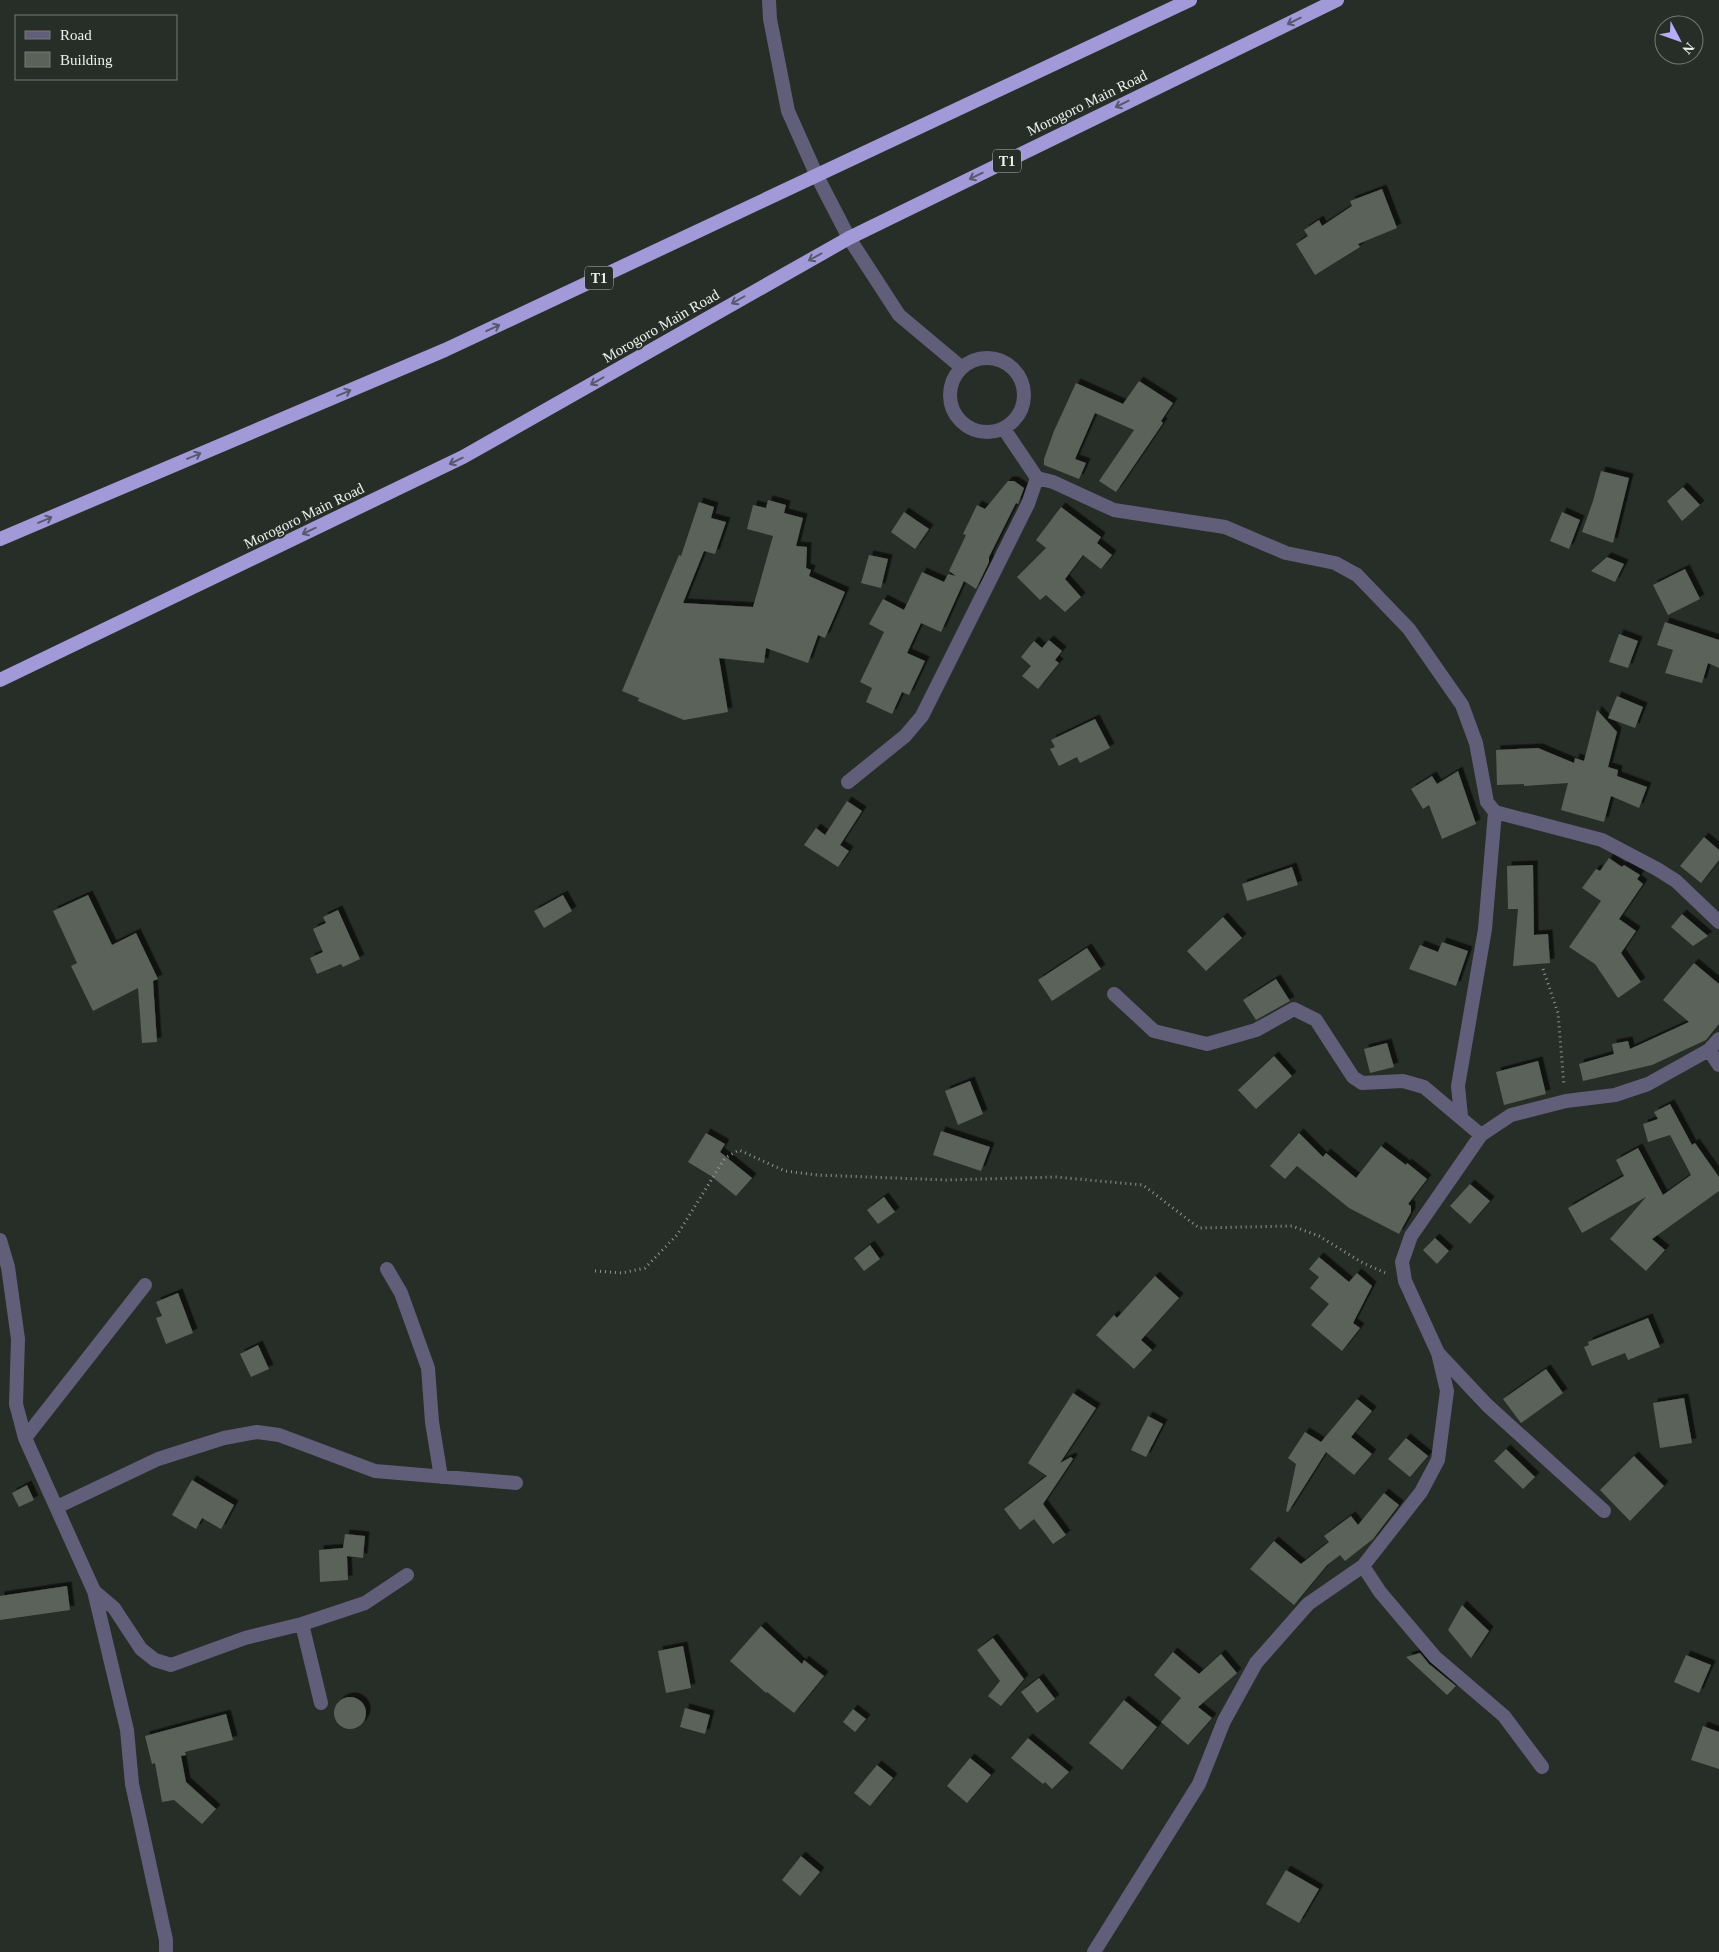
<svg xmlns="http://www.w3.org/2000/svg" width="1719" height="1952" font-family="'Times New Roman',serif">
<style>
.building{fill:#5a625a;filter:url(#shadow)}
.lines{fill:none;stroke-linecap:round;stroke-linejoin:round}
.path{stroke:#909590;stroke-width:3;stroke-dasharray:1 4;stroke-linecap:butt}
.minor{stroke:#615e7a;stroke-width:14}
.trunk{stroke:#a29ad8;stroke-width:14}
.oneway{stroke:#58596e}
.labels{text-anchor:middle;stroke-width:4;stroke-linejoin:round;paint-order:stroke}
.shield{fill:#272d27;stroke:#b2b6b2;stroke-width:1}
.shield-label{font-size:14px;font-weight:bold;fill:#edf1ed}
.street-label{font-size:15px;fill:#edf1ed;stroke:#272d27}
</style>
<defs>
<filter id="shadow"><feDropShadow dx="4.5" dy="-4.5" stdDeviation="0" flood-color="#0009"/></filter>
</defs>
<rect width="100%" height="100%" fill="#272d27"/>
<path class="building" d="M1382 189 1397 228 1358 244 1360 247 1315 275 1296 244 1308 236 1304 230 1319 220 1322 226 1352 206 1350 201Z
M1139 381 1173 403 1161 421 1163 423 1116 492 1099 481 1134 430 1095 413 1075 459 1086 463 1079 479 1044 465V459L1054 431 1076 383 1123 404Z
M1601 471 1629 478 1613 543 1582 532 1593 501Z
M1008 481H1014L1024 488 1018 504 1016 503 989 557V562L976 589 964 581 941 632 921 623 907 653 925 661 909 695 902 692 892 714 866 702 872 688 860 682 884 632 869 624 883 599 904 610 922 572 944 582 948 574 956 576 949 571 966 535 963 534 977 505 985 509Z
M1683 487 1700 505 1682 521 1667 501Z
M768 500 786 505 784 513 803 518 796 546 807 547 806 568 811 570 809 576 845 592 825 638 818 635 808 663 766 648 764 663 719 658 728 712 684 720 638 701 639 698 622 691 679 555 681 556 699 502 714 507 711 518 726 522 715 554 704 551 683 603 753 607 773 536 747 529 753 505 766 508Z
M1061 507 1101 537 1097 543 1112 555 1101 569 1083 555 1065 579 1081 597 1065 612 1046 595 1040 600 1017 577 1046 548 1036 540Z
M904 512 929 529 915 549 891 532Z
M1562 512 1580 520 1569 549 1550 541Z
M869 555 888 559 881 588 861 583Z
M1607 557 1624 564 1615 582 1591 571Z
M1685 569 1700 599 1668 615 1653 585Z
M1665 622 1719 640V668L1708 663 1702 683 1665 673 1673 650 1657 645Z
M1619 634 1638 641 1628 668 1609 662Z
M1049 640 1062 651 1055 660 1059 663 1038 689 1022 676 1031 666 1021 657 1034 641 1042 648Z
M1617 696 1643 707 1635 728 1608 718Z
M1597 710 1617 732 1608 767 1618 770 1617 776 1647 787 1639 808 1611 796 1604 822 1561 810 1568 783 1524 786V784L1497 785 1496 750 1538 748 1574 763 1575 758 1584 761Z
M1095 719 1110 748 1080 763 1077 757 1059 766 1050 749 1055 747 1051 740Z
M1458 771 1476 824 1442 839 1429 805 1423 809 1411 789 1432 776 1437 784Z
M847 801 862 811 840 845 849 851 838 867 804 845 816 828 825 835Z
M1704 837 1719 850V860L1701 883 1680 866Z
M1609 858 1622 867 1624 865 1640 875 1637 879 1643 884 1619 919 1636 931 1621 953 1641 982 1618 998 1595 964 1569 947 1601 901 1582 888 1596 869 1600 871Z
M1533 865 1534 935 1548 934 1550 963 1513 966 1518 909H1508L1507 866Z
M1292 867 1298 885 1247 901 1242 884Z
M88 895 112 945 136 933 158 979 153 981 157 1042 142 1043 138 988 93 1011 71 966 77 963 53 911Z
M563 895 572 911 544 928 534 911Z
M338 910 360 959 343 967 341 964 317 974 310 958 323 952 313 929 326 923 323 917Z
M1682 914 1708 936 1693 946 1671 927Z
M1223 917 1242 938 1206 971 1187 951Z
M1442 942 1468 951 1456 986 1409 969 1420 945 1438 952Z
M1087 948 1101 969 1052 1001 1038 980Z
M1694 963 1719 984V1024L1706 1040 1652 1065 1583 1081 1579 1064 1614 1054 1612 1044 1628 1041 1630 1049 1689 1022 1663 1000Z
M1276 979 1290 1001 1256 1020 1243 1000Z
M1387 1043 1394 1067 1370 1073 1364 1049Z
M1274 1056 1292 1076 1256 1109 1238 1090Z
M1538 1061 1546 1094 1504 1105 1496 1072Z
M970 1081 983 1114 958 1125 945 1091Z
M1670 1104 1692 1145 1695 1143 1719 1177V1191L1652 1239 1665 1250 1646 1271 1610 1239 1646 1197 1582 1233 1568 1208 1624 1176 1616 1160 1638 1148 1663 1195 1691 1175 1670 1135 1648 1142 1643 1124 1658 1119 1654 1112Z
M941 1131 990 1147 981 1171 933 1155Z
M706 1133 725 1144 720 1152 752 1178 736 1196 711 1176 688 1162Z
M1299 1133 1323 1157 1326 1153 1356 1178 1381 1146 1406 1165 1407 1163 1427 1179 1408 1204 1411 1206V1212L1399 1234 1349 1208 1297 1166 1285 1179 1270 1166Z
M1470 1184 1490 1201 1470 1224 1450 1206Z
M884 1197 895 1212 878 1224 867 1210Z
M1435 1238 1449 1251 1437 1264 1423 1250Z
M870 1245 880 1259 864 1271 854 1258Z
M1319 1257 1349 1282 1357 1273 1372 1286 1353 1323 1360 1328 1342 1351 1311 1325 1329 1304 1310 1288 1319 1277 1309 1269Z
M1155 1276 1179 1298 1141 1340 1152 1350 1134 1369 1096 1335 1114 1315 1117 1318Z
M178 1293 193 1333 166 1344 156 1318 162 1316 156 1302Z
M1648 1318 1660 1347 1628 1360 1625 1353 1592 1366 1584 1347 1589 1345 1588 1342Z
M258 1345 269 1369 251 1377 240 1354Z
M1546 1369 1563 1393 1521 1423 1503 1399Z
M1073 1393 1096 1408 1060 1463 1071 1457 1073 1459 1043 1504 1066 1535 1053 1544 1034 1519 1020 1530 1004 1509 1047 1476 1028 1463Z
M1684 1398 1692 1443 1660 1448 1653 1403Z
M1357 1399 1372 1411 1351 1437 1372 1454 1354 1475 1326 1452 1288 1512 1286 1511 1296 1464 1288 1458 1305 1432 1321 1442Z
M1148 1416 1163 1424 1146 1457 1131 1450Z
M1406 1438 1428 1456 1410 1477 1388 1459Z
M1506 1449 1535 1477 1523 1489 1494 1461Z
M1634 1456 1664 1486 1630 1521 1600 1490Z
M192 1480 234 1505 221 1529 202 1518 196 1529 172 1515Z
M27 1485 34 1500 19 1507 12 1493Z
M1384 1493 1399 1505 1373 1539 1345 1561 1340 1555 1327 1565 1294 1605 1250 1569 1274 1541 1301 1564 1329 1542 1324 1536 1351 1516 1358 1525Z
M345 1534 365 1536 363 1558 347 1556 348 1580 320 1582 319 1550 343 1548Z
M67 1586 70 1610 0 1620V1596Z
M1462 1605 1489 1631 1471 1658 1448 1630Z
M761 1626 802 1664 804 1660 824 1676 794 1713 767 1692 766 1693 730 1661Z
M993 1638 1024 1679 1001 1706 988 1696 1000 1681 977 1650Z
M683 1646 691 1688 666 1693 658 1651Z
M1173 1652 1199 1674 1221 1654 1237 1673 1198 1707 1212 1718 1188 1745 1161 1722 1181 1698 1154 1675Z
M1420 1653 1429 1664 1456 1686 1447 1695 1406 1657Z
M1686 1655 1711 1665 1699 1693 1674 1682Z
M1039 1678 1055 1699 1037 1713 1021 1692Z
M334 1713a16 16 0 1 1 32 0a16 16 0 1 1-32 0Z
M1124 1700 1157 1727 1122 1770 1089 1743Z
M685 1708 710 1715 705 1734 680 1727Z
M853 1709 866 1719 855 1732 843 1722Z
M226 1714 233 1740 185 1752 186 1755 181 1756 186 1782 216 1809 202 1824 174 1800 162 1802 155 1763 152 1764 145 1736Z
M1703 1726 1719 1732V1769L1691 1760Z
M1028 1738 1069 1772 1052 1789 1045 1782 1043 1784 1011 1758Z
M970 1758 991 1775 967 1803 947 1786Z
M877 1765 893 1778 870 1806 854 1793Z
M801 1856 820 1872 800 1896 782 1880Z
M1286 1870 1319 1889 1299 1923 1266 1904Z"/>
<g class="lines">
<path class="path" d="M1543 969 1558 1013 1564 1086
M595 1271 622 1273 645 1268 677 1235 725 1158 739 1150 785 1171 817 1175 946 1180 1056 1177 1143 1185 1199 1228 1292 1226 1319 1236 1363 1263 1388 1274"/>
<path class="minor" d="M769 0 770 19 788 111 817 176 849 238 899 315 961 367
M950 395a37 37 0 1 1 74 0a37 37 0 1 1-74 0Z
M1004 429 1037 478 1053 482 1114 510 1225 527 1286 553 1335 563 1357 575 1409 629 1462 705 1476 743 1487 802 1495 812 1602 840 1657 869 1676 881 1719 922
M848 782 905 736 922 716 1028 504 1037 478
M1114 994 1154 1031 1207 1044 1256 1030 1294 1009 1316 1020 1353 1077 1362 1083 1403 1081 1424 1087 1481 1135
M1709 1050 1719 1065
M1461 1116 1458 1086 1485 929 1495 812
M0 1240 8 1267 18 1339 16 1404 25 1438 94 1591 127 1730 132 1784 166 1940V1952
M387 1269 401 1293 428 1368 432 1422 441 1477
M1439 1354 1487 1405 1604 1511
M25 1438 145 1285
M57 1507 158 1459 224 1438 257 1432 279 1435 375 1471 516 1483
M1363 1566 1380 1592 1435 1657 1504 1716 1542 1767
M94 1591 114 1608 141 1649 155 1660 171 1665 245 1638 302 1624 365 1603 407 1575
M302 1624 321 1703
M1094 1952 1199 1784 1224 1721 1256 1663 1308 1604 1363 1566 1421 1492 1438 1460 1447 1391 1438 1353 1405 1281 1402 1262 1411 1236 1481 1135 1511 1115 1566 1101 1615 1095 1648 1084 1709 1050 1719 1039"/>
<path class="trunk" d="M0 539 445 350 1190 0
M0 680 463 457 849 238 1337 0"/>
</g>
<defs><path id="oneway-shaft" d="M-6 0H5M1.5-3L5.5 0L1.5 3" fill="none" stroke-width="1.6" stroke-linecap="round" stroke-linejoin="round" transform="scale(1.25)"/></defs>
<g class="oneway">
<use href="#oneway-shaft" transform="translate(1294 21) rotate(154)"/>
<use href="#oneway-shaft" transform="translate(1122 104) rotate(154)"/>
<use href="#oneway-shaft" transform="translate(976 176) rotate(154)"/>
<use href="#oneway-shaft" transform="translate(815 257) rotate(151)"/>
<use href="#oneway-shaft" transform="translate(738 300) rotate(150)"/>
<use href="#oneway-shaft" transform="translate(493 328) rotate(-25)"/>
<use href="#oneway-shaft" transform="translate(597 381) rotate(150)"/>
<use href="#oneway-shaft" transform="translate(344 393) rotate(-23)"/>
<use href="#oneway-shaft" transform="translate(194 456) rotate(-23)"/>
<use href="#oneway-shaft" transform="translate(456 461) rotate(154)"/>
<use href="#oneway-shaft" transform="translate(45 520) rotate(-23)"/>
<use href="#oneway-shaft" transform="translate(309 531) rotate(154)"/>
</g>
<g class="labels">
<g class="shield">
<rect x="993" y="149.5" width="28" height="23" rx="4"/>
<rect x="585" y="266.5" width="28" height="23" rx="4"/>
</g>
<g class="shield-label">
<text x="1007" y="166">T1</text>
<text x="599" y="283">T1</text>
</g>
<g class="street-label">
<text transform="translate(1087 103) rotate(-26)" y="5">Morogoro Main Road</text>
<text transform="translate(661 326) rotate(-30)" y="5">Morogoro Main Road</text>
<text transform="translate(304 516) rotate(-26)" y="5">Morogoro Main Road</text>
</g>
</g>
<rect x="15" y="15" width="162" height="65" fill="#272d27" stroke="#767b76"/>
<rect x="25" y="31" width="25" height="8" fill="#615e7a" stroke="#767b76"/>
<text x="60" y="40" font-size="15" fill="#edf1ed">Road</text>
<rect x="25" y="52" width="25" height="15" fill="#5a625a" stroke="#767b76"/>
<text x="60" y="65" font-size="15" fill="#edf1ed">Building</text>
<g transform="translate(1679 40) rotate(131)"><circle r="24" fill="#272d27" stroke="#767b76"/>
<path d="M0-4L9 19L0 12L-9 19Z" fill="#b6acf8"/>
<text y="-8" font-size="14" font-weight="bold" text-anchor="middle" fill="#edf1ed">N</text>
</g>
</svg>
